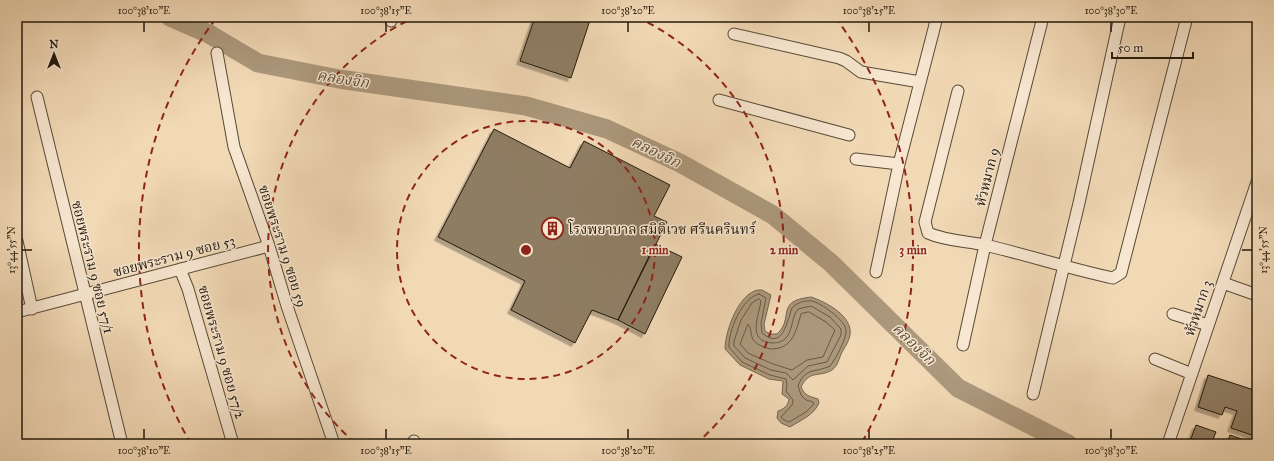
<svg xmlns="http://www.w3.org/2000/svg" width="1274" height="461" font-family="'IM FELL Great Primer','Noto Serif Thai',serif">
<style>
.water{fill:#ac987c;stroke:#75664f}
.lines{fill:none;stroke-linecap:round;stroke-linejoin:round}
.shore{stroke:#685944;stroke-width:1}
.river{stroke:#ac987c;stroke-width:19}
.building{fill:#8f7d64;stroke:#231a0c;filter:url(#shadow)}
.minor-casing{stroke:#574a36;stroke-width:13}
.minor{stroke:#f7e6d0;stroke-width:11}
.ticks{fill:none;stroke:#231a0c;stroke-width:1.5}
.ring{fill:none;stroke:#8f2418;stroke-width:2;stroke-dasharray:7 5}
.labels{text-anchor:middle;stroke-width:3;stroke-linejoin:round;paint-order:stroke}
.street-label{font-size:14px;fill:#231a0c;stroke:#f7e6d0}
.poi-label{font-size:14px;fill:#231a0c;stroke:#f7e6d0;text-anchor:start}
.water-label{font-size:15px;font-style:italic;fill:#5a4c39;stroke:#f7e6d0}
.centre{fill:#8f2418;stroke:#f7e6d0;stroke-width:2}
.ring-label{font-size:12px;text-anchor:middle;font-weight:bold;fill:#8f2418;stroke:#f7e6d0;stroke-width:3;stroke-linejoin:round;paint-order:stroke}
.neatline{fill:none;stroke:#231a0c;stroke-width:1.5}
.ticks-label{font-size:10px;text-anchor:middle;fill:#231a0c}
</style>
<defs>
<filter id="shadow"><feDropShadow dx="-3.5" dy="3.5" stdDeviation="0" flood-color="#0004"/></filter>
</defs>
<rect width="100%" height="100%" fill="#f2d9b6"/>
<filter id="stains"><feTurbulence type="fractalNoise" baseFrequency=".005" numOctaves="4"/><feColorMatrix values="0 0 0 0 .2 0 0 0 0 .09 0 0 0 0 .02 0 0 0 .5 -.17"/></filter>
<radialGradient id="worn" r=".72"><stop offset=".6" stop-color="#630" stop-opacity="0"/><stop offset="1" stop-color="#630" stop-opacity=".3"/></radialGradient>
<path class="water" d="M758 290H762L771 295 764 324 765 331 770 334H777C795 318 774 301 811 297 826 302 853 316 850 335 849 341 845 347 842 352 839 358 838 366 832 370 819 378 810 369 801 387 805 396 809 396 818 399L819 403C814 415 801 420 790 427L781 423 777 418 778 411C784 409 788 406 789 399L782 394 783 381 769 379 740 365 725 349C725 331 739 293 758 290Z"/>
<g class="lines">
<path class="shore" d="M759 294 766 298 761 323 762 333C783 351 787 321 792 308 796 303 805 300 812 301 821 303 845 320 846 330 847 338 835 360 830 366 815 373 805 367 798 386L801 395 806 400 813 402 814 404 806 412 789 422 784 420 781 417 792 405 793 400 786 391 787 385 786 379 770 375 742 362 729 347C728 332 742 297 759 294Z
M759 299 761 301C759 316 746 342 773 343 779 343 785 341 788 335 793 327 792 316 798 309L811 306 830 317 841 329V335L827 362 808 366 793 380 786 373 771 370 745 358 734 346V341L741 320 752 303Z
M809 312 826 322 835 330 823 357 807 360 792 370 773 364 748 353 740 344 748 324C752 328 750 336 754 341 758 345 765 348 771 349 793 349 796 331 801 314Z"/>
<path class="river" d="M170 17 209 34 258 63 339 79 526 106 607 129 680 163 773 215 831 263 958 388 1068 444"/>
</g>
<path class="building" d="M535 17H591L571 78 520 61Z
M494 129 570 168 584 141 670 185 654 216 667 222 618 320 592 310 575 343 511 310 525 281 438 237Z
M655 244 682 257 645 334 618 320Z
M1208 375 1257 391V430L1255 436 1231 428 1237 411 1225 407 1222 415 1198 407Z
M1196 425 1216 432 1211 444H1189Z
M1230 435 1253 443 1252 444H1227Z"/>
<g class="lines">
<defs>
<path id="minor" d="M391 21 392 17
M734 34 839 58 846 61 861 72 920 82
M217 53 234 147 269 246 287 306 334 444
M958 91 925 222 928 233C946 241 966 241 985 245 1028 255 1070 269 1113 278L1121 273 1123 265 1187 17
M37 97 122 444
M719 100 849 135
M856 159 899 164
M17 241 32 309
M180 269 188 289 233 444
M876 272 899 164 937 17
M1223 283 1257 295
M17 312 269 246
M1173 314 1208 325
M963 345 985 245 1043 17
M1155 359 1192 374
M1033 394 1079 203 1120 17
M414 441 415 444
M1168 444 1257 182"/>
</defs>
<use href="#minor" class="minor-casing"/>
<use href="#minor" class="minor"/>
</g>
<path class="ticks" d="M144 22V32M386 22V32M628 22V32M869 22V32M1111 22V32M22 250H32M1242 250H1252M144 429V439M386 429V439M628 429V439M869 429V439M1111 429V439"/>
<g class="ring">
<circle cx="526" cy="250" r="129"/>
<path d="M355 443A258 258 0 0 1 415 17M637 17A258 258 0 0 1 697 443"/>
<path d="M191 444A387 387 0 0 1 217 17M835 17A387 387 0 0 1 861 444"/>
</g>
<defs>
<symbol id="building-ring" viewBox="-11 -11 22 22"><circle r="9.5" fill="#f7e6d0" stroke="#8f2418" stroke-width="1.5"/><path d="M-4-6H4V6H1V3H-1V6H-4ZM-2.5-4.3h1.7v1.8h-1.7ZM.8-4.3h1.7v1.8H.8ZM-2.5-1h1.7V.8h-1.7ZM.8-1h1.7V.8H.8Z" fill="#8f2418"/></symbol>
</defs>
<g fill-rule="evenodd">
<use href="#building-ring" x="540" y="216" width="25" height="25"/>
</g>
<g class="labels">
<g class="street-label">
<text transform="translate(987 177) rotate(-76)" y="5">หัวหมาก 9</text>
<text transform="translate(283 246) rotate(72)" y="5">ซอยพระราม 9 ซอย 59</text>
<text transform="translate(174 256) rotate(-15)" y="5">ซอยพระราม 9 ซอย 53</text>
<text transform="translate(93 267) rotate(76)" y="5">ซอยพระราม 9 ซอย 57/1</text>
<text transform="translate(1198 308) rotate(-71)" y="5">หัวหมาก 3</text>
<text transform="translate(222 352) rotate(74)" y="5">ซอยพระราม 9 ซอย 57/2</text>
</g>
<g class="poi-label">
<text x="568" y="234">โรงพยาบาล สมิติเวช ศรีนครินทร์</text>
</g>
<g class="water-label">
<text transform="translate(343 79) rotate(9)" y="5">คลองจิก</text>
<text transform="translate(656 152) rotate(26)" y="5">คลองจิก</text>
<text transform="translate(914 344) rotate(44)" y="5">คลองจิก</text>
</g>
</g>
<circle cx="526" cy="250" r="6" class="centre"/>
<g class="ring-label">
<text x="655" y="254">1 min</text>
<text x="784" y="254">2 min</text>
<text x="913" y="254">3 min</text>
</g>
<rect width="1274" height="461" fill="none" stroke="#f2d9b6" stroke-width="44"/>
<g transform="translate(54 54)" stroke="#f7e6d0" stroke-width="3" paint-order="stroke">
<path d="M0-3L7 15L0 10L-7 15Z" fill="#231a0c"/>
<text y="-6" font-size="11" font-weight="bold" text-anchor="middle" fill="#231a0c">N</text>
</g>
<path d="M1112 52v6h81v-6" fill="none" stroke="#231a0c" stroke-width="2"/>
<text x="1118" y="52" font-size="12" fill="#231a0c" stroke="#f7e6d0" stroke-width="3" paint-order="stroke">50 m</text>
<rect x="22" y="22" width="1230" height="417" class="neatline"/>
<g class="ticks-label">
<text x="144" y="14">100°38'10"E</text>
<text x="386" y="14">100°38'15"E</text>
<text x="628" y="14">100°38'20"E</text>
<text x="869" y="14">100°38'25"E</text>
<text x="1111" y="14">100°38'30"E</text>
<text transform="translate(11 250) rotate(-90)" y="4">13°44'55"N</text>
<text transform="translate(1263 250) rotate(-90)" y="4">13°44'55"N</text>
<text x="144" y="454">100°38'10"E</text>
<text x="386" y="454">100°38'15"E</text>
<text x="628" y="454">100°38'20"E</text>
<text x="869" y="454">100°38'25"E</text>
<text x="1111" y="454">100°38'30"E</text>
</g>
<rect width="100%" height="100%" filter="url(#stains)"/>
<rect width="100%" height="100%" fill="url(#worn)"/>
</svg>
